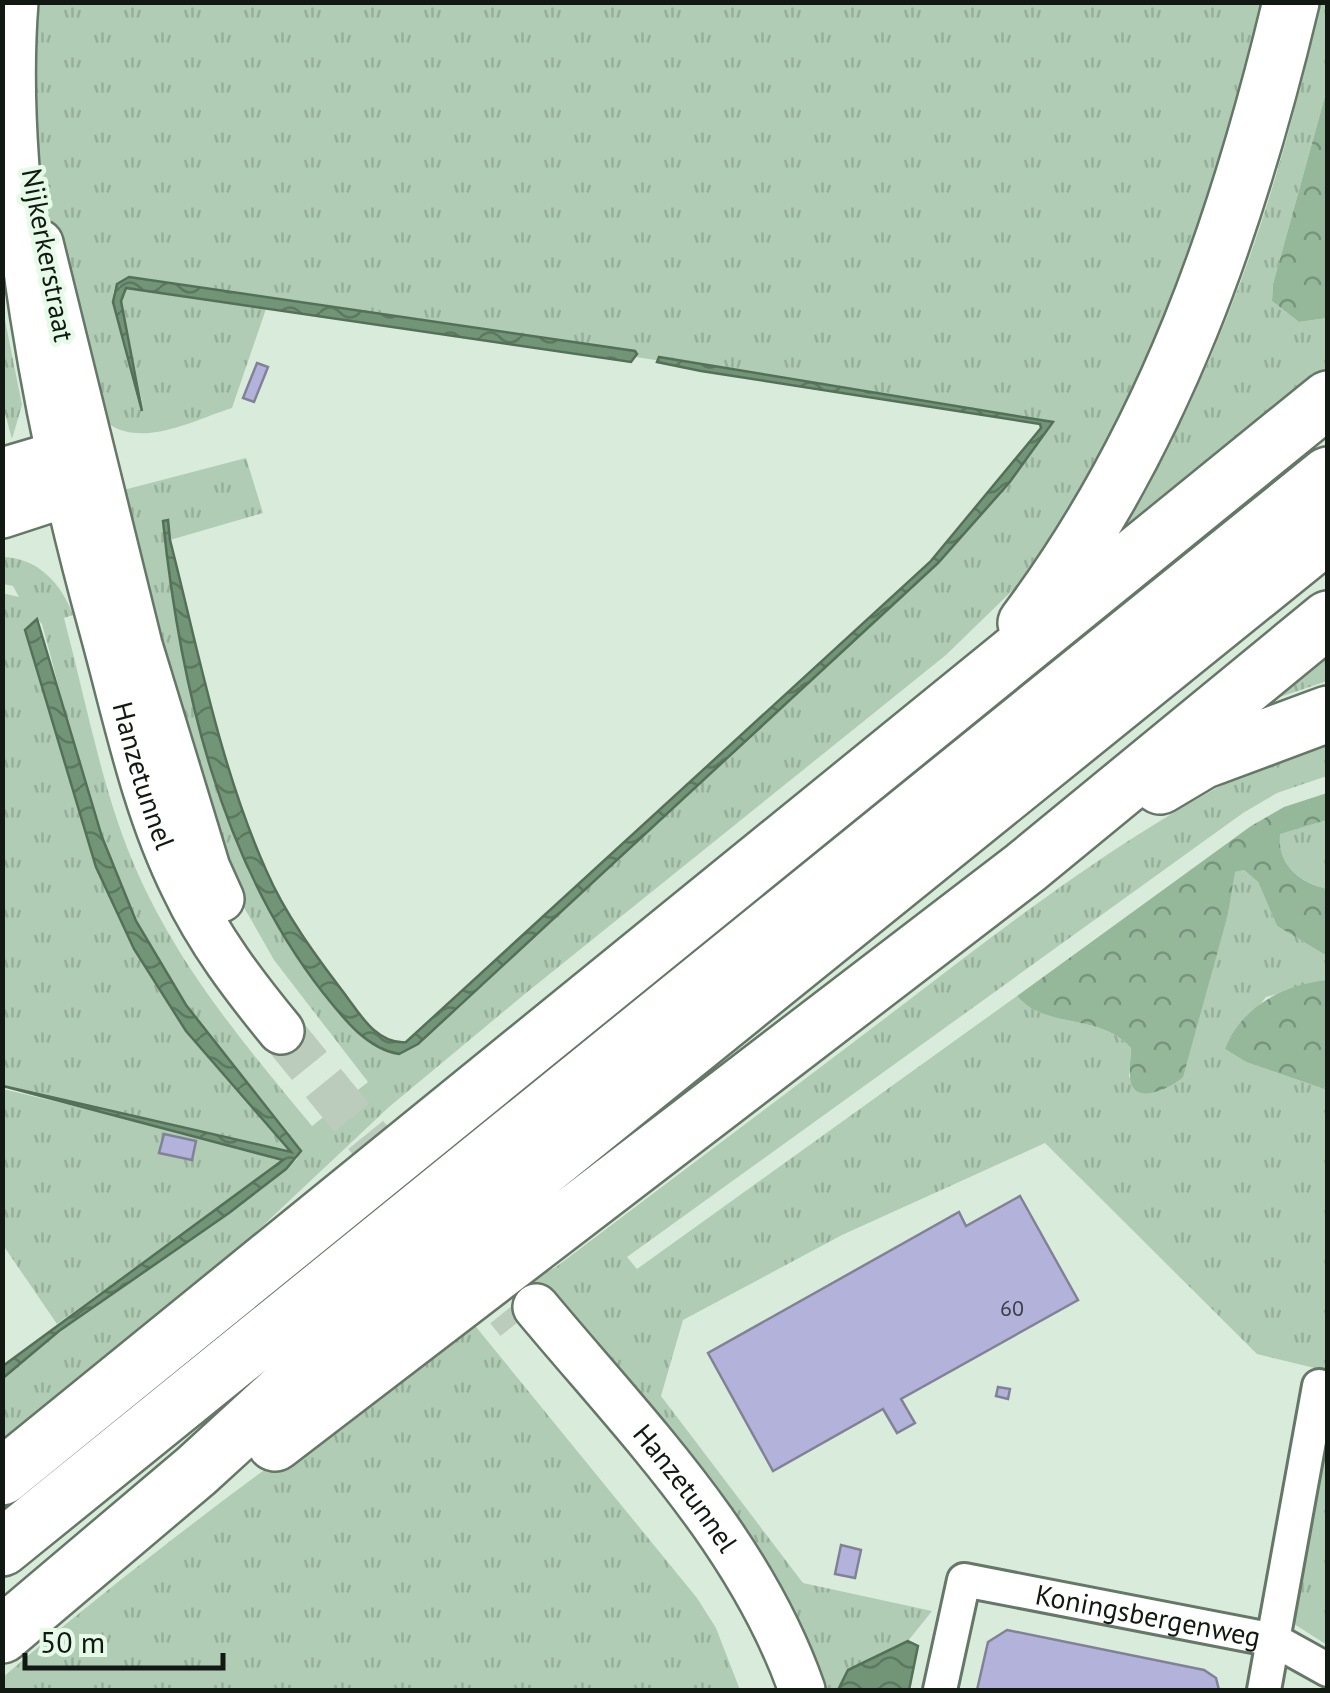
<svg xmlns="http://www.w3.org/2000/svg" width="1330" height="1693" font-family="'PT Sans',sans-serif">
<style>
.grass{fill:url(#grass-tufts)}
.forest{fill:url(#forest-crowns)}
.water{fill:url(#water-waves);stroke:#557059;stroke-width:2.5}
.building{fill:#b3b2db;stroke:#828296;stroke-width:2.5}
.lines{fill:none;stroke-linecap:round;stroke-linejoin:round}
.secondary-tunnel{stroke:#bbccbd;stroke-width:45;stroke-dasharray:45 22;stroke-linecap:butt}
.minor-casing{stroke:#657767;stroke-width:38}
.secondary-casing{stroke:#657767;stroke-width:50}
.motorway-casing{stroke:#657767;stroke-width:60}
.minor{stroke:#fff;stroke-width:32}
.secondary{stroke:#fff;stroke-width:45}
.motorway{stroke:#fff;stroke-width:55}
.labels{text-anchor:middle;stroke-width:9;stroke-linejoin:round;paint-order:stroke}
.number-label{font-size:22px;fill:#3a3f45}
.street-label{font-size:28px;fill:#121913;stroke:#e6fae8}
</style>
<defs>
<pattern id="grass-tufts" width="24" height="20" patternUnits="userSpaceOnUse" patternTransform="scale(2.5)"><rect width="24" height="20" fill="#b0ccb4"/><path d="M3 7l-1-3M5 7V3M7 7l1-3M15 17l-1-3M17 17v-4M19 17l1-3" fill="none" stroke="#96af9a"/></pattern>
<pattern id="forest-crowns" width="20" height="18" patternUnits="userSpaceOnUse" patternTransform="scale(2.5)"><rect width="20" height="18" fill="#94b899"/><path d="M2 6a3 3 0 1 1 6 0M12 15a3 3 0 1 1 6 0" fill="none" stroke="#77957c"/></pattern>
<pattern id="water-waves" width="16" height="10" patternUnits="userSpaceOnUse" patternTransform="scale(2.5)"><rect width="16" height="10" fill="#729577"/><path d="M0 5q4-4 8 0t8 0" fill="none" stroke="#5c7960"/></pattern>
</defs>
<rect width="100%" height="100%" fill="#d9ecdb"/>
<path class="grass" d="M37 3H1267L1209 215 1120 439 1022 581 946 655 526 993 389 1107 218 1268 3 1438V1378L59 1331 286 1169 297 1159 300 1148C230 1068 163 984 120 886 85 802 66 711 42 624L37 619 25 630 96 867 134 949 186 1031 291 1152 3 1086 2 593 19 597 13 586 3 584V557C38 558 61 583 73 615L64 618C85 697 100 780 130 855 172 959 243 1043 312 1126L368 1082 274 960 236 893 112 493 246 458 263 513 170 540 168 520 163 521C180 678 219 862 320 988 341 1015 361 1040 393 1054L418 1044 938 563 1009 483 1053 422 636 357 635 351 129 277 117 284 113 293 144 411 121 301 126 288 267 306 232 408C193 420 135 453 101 417 86 371 69 325 56 278 32 188 32 94 37 3Z
M1320 3H1327V89L1273 284 1272 301 1299 322 1327 318V370L1113 543C1218 377 1279 193 1320 3Z
M2 305 22 405 12 439 3 406Z
M1327 656V681L1274 699Z
M1327 736V776L1277 793 1243 813 627 1257 637 1269 1017 996C1045 1030 1099 1012 1131 1048L1129 1078 1206 986 1228 914 1234 872 1244 870 1258 882 1277 926 1327 956V980L1266 997 1225 1049 1246 1062 1327 1090V1371L1257 1354 1045 1143 842 1235 683 1320 661 1396 803 1583 932 1611 908 1641 848 1670 838 1690H809L530 1280 556 1267C667 1183 778 1100 888 1016 1027 910 1164 801 1327 736Z
M1327 820V889C1298 881 1278 865 1279 834Z
M3 1089 248 1148 284 1160 57 1324 3 1245Z
M472 1322 697 1598 716 1628 740 1690H3L2 1678C152 1549 310 1434 472 1322Z
M1327 1444V1645L1291 1622Z"/>
<path class="forest" d="M1327 89V318L1299 322 1272 301 1273 284Z
M1327 793V820L1280 834C1277 864 1298 882 1327 889V956L1277 926 1258 882 1244 870 1235 872 1228 914 1183 1077C1170 1089 1130 1108 1130 1075 1129 1066 1131 1057 1131 1048 1099 1012 1045 1030 1017 996L1251 826 1284 807Z
M1327 980V1090L1246 1062 1225 1049C1242 1006 1283 985 1327 980Z"/>
<path class="water" d="M129 277 635 351 637 354 631 362 126 288 121 301 142 411 113 302 117 284Z
M659 357 1053 422 1009 483 938 563 418 1044 399 1054C367 1049 343 1018 324 994 220 862 180 684 163 521L168 520 170 540C198 649 220 767 266 870 285 914 315 955 344 993 359 1013 377 1045 406 1042L930 562 1041 428 1040 424 701 371 657 362Z
M37 619 102 837 136 921 186 1005 301 1151 286 1169 229 1213 59 1331 3 1378V1366L283 1160 3 1086 291 1152 186 1031 134 949 96 867 25 630Z
M908 1641 918 1646 909 1690H838L848 1670Z"/>
<path class="building" d="M257 363 268 367 254 402 243 398Z
M164 1134 196 1141 192 1160 159 1153Z
M1020 1196 1078 1300 901 1399 915 1423 897 1433 883 1409 773 1471 708 1353 959 1212 966 1226Z
M998 1387 1010 1389 1008 1399 996 1396Z
M841 1545 861 1550 855 1578 835 1574Z
M1007 1630 1204 1670 1216 1678 1219 1690H977L988 1642Z"/>
<g class="lines">
<path class="secondary-tunnel" d="M281 1031 409 1188
M466 1257 518 1322"/>
<defs>
<g id="minor">
<path id="s1" d="M940 1690 964 1580 1274 1640 1328 1670"/>
<path d="M1264 1690 1319 1386 1328 1388"/>
</g>
<g id="secondary">
<path id="s2" d="M15 2C0 192 51 443 102 627 126 714 144 806 184 887 209 940 244 986 281 1031"/>
<path d="M40 243 139 645 207 868 221 899"/>
<path d="M2 471 83 447"/>
<path d="M2 515 91 486"/>
<path id="s3" d="M536 1307C636 1427 750 1541 802 1690"/>
</g>
<path id="motorway" d="M1026 623C1164 439 1238 224 1291 2
M1160 786 1202 761 1328 714
M275 1443 1025 868 1328 619
M2 1477 1328 399
M2 1548 1328 475
M2 1635 196 1471 407 1278 1328 534"/>
</defs>
<use href="#minor" class="minor-casing"/>
<use href="#secondary" class="secondary-casing"/>
<use href="#motorway" class="motorway-casing"/>
<use href="#minor" class="minor"/>
<use href="#secondary" class="secondary"/>
<use href="#motorway" class="motorway"/>
</g>
<g class="labels">
<g class="number-label">
<text x="1012" y="1316">60</text>
</g>
<g class="street-label">
<text transform="translate(48 255) rotate(79)" y="10">Nijkerkerstraat</text>
<text dy="10" stroke="none"><textPath href="#s2" startOffset="788">Hanzetunnel</textPath></text>
<text dy="10" stroke="none"><textPath href="#s3" startOffset="235">Hanzetunnel</textPath></text>
<text dy="10" stroke="none"><textPath href="#s1" startOffset="300">Koningsbergenweg</textPath></text>
</g>
</g>
<rect width="1330" height="1693" fill="none" stroke="#121913" stroke-width="10"/>
<path d="M25 1653v15h198v-15" fill="none" stroke="#121913" stroke-width="5"/>
<text x="40" y="1653" font-size="30" fill="#121913" stroke="#e6fae8" stroke-width="8" paint-order="stroke">50 m</text>
</svg>
